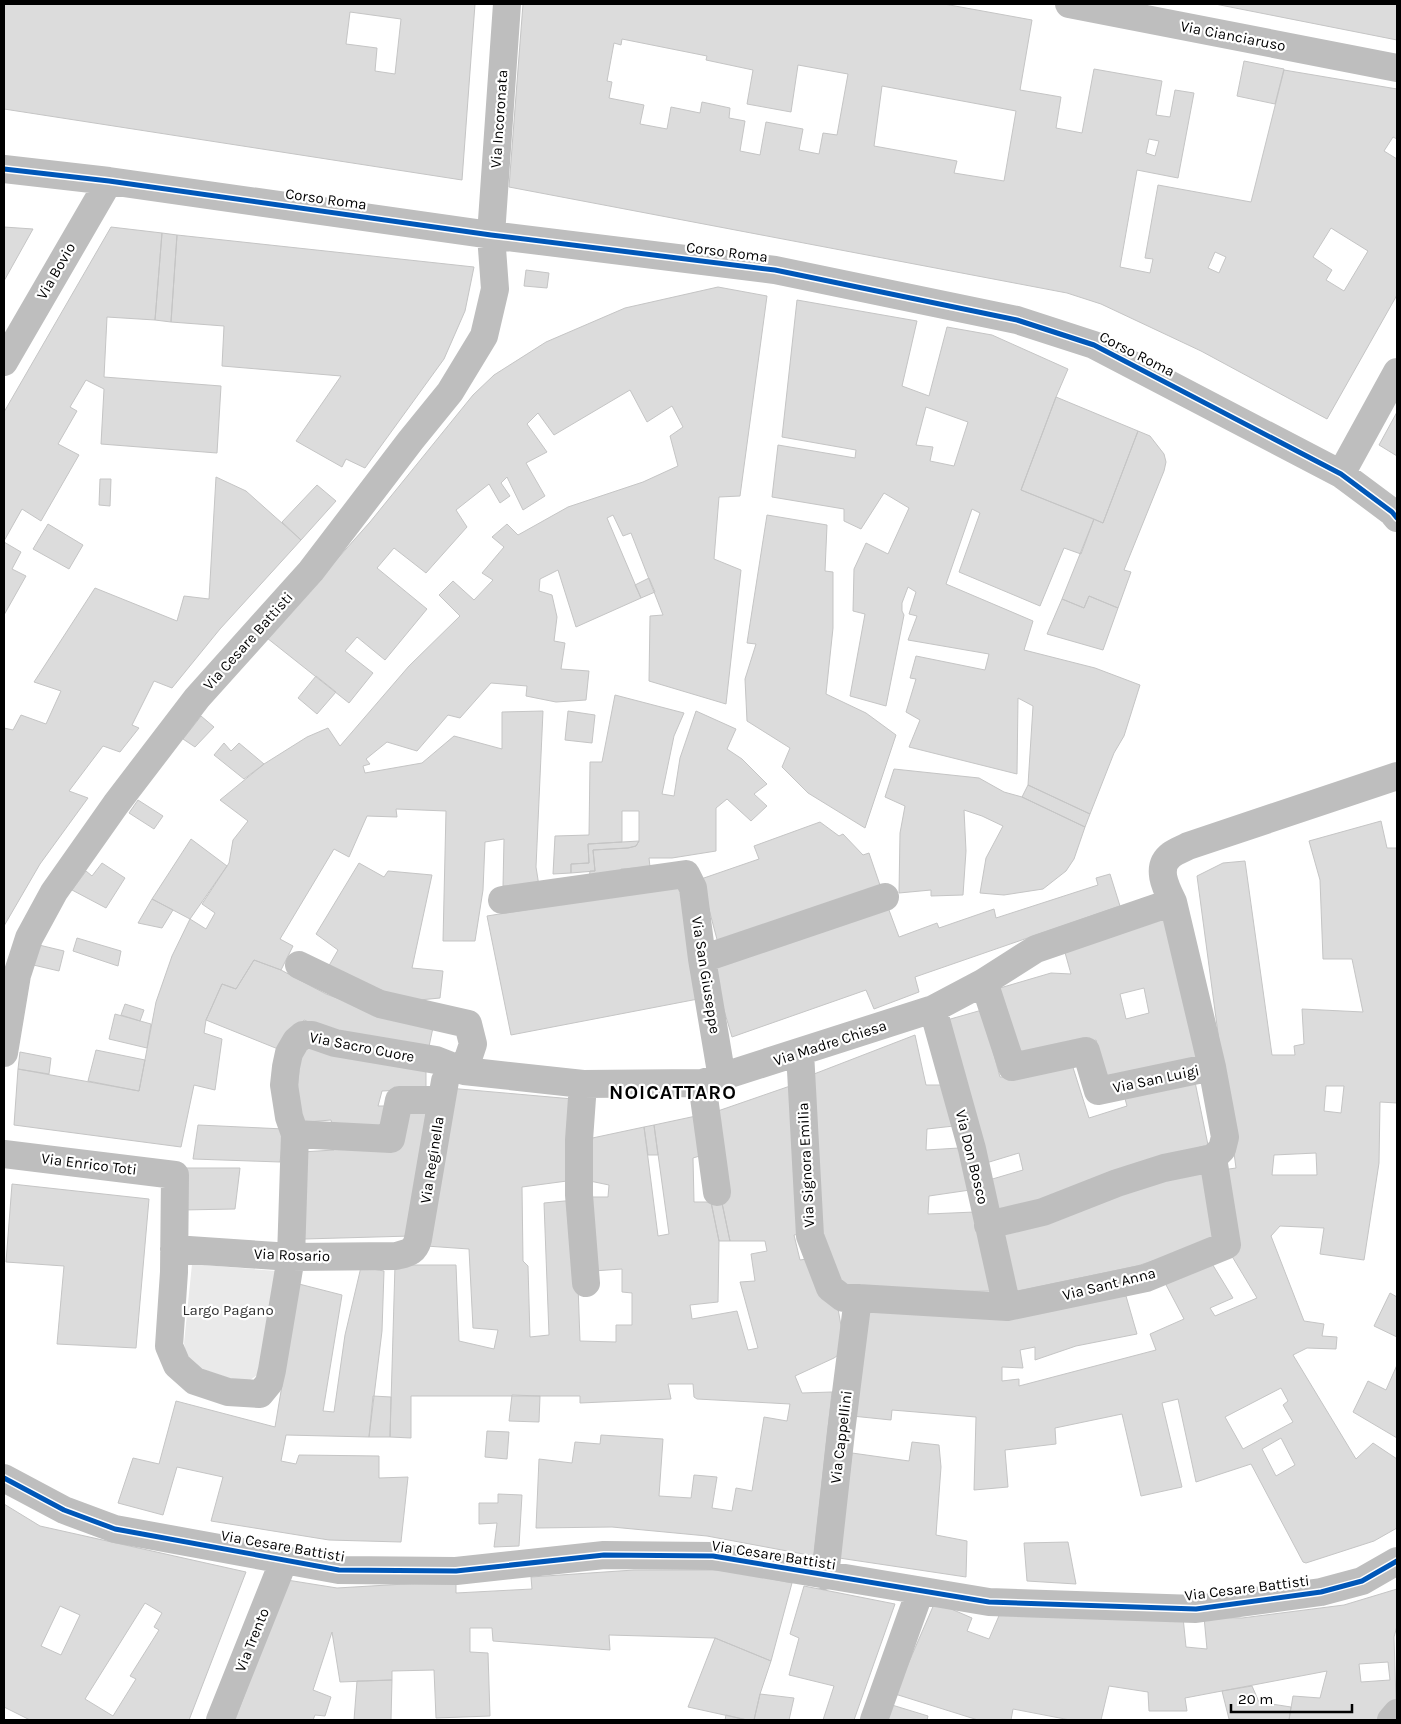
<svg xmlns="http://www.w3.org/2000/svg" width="1401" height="1724" font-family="Karla,sans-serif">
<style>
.green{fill:#eaeaea}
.building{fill:#dcdcdc;stroke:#c5c5c5;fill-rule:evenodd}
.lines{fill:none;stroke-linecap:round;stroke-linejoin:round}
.minor{stroke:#bebebe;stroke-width:28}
.cycleway-casing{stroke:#fff;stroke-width:8}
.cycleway{stroke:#0057b8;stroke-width:5}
.labels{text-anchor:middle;stroke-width:4.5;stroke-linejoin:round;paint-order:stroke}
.street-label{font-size:15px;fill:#000;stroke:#fff}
.park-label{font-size:15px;fill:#2f2f2f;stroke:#fff}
.district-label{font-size:20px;font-weight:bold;letter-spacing:1px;fill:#000;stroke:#fff}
</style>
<rect width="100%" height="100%" fill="#fff"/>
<path class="green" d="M192 1264 276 1271 259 1374 247 1382 204 1375 187 1363 184 1343Z"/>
<path class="building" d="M4 4H475L462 180 4 109ZM350 12 401 19 395 74 375 71 377 48 346 44Z
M523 4H944L1032 20 1020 90 1061 97 1056 128 1082 133 1094 69 1162 81 1156 115 1170 117 1175 90 1194 93 1178 178 1137 170 1120 267 1150 273 1153 259 1145 258 1158 185 1251 202 1284 70 1397 89V139L1393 137 1384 151 1397 159V295L1327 419 1201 351 1101 304 1067 293 509 187ZM622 39 707 56 706 60 753 70 747 104 791 112 798 65 848 74 837 135 823 133 819 154 799 150 803 129 766 122 760 155 740 151 745 121 729 118 730 108 702 102 700 113 671 107 667 129 640 124 644 105 609 98 612 82 607 81 614 43 621 45ZM882 86 1016 111 1004 181 954 173 957 161 874 146ZM1149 139 1159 141 1155 156 1146 153ZM1331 228 1368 251 1344 291 1326 280 1332 270 1313 257ZM1215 252 1226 257 1219 273 1208 268Z
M1215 4H1397V40Z
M1244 61 1284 69 1275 104 1237 96Z
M4 227 33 229 4 281Z
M111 227 162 233 155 320 107 317 104 377 221 386 217 453 101 444 104 389 86 380 70 407 77 411 58 444 79 455 41 521 22 509 4 541V412Z
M162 233 177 235 171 322 155 320Z
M177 235 474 267 465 311 444 359 365 468 346 459 342 467 296 441 341 376 222 366 224 326 171 322Z
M526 270 549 273 547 288 524 286Z
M718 287 767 296 740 496 719 497 714 559 741 570 726 704 649 681 650 616 663 615 631 533 623 536 613 515 607 518 641 598 576 627 558 570 540 579 539 591 552 595 557 617 554 641 565 643 561 669 589 671 586 700 556 702 526 696 527 686 491 683 460 718 448 715 417 751 387 742 366 759 370 764 363 766 365 773 422 763 454 736 502 749V712L543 711 536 867 539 886H503L504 839 485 842 483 890 475 941H443L446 811 396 809 397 817 367 816 349 857 334 849 280 939 293 946 281 970 254 960 236 989 222 984 206 1020 204 1033 222 1039 215 1090 194 1085 181 1147 14 1125 18 1069 139 1091 156 1002 172 956 190 919 206 929 215 913 202 904 229 863 233 840 248 821 220 800 264 764 307 737 328 728 340 746 409 666 460 616 439 595 453 581 474 600 493 580 482 573 504 547 492 537 507 524 518 535 568 507 643 482 678 466 670 436 683 427 672 406 647 422 630 390 554 435 538 413 527 424 547 452 526 463 545 496 523 510 507 477 501 483 510 496 500 503 489 484 456 510 467 527 426 573 394 548 377 568 427 609 385 660 357 637 345 651 373 673 349 703 267 638 370 522 473 395 494 375 546 342 625 308Z
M797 300 917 321 902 386 929 396 947 327 992 335 1068 369 1056 397 1021 490 1094 519 1081 554 1064 548 1040 606 959 572 980 513 972 509 946 584 1033 621 1024 650 1095 668 1140 685 1124 736 1114 753 1090 814 1028 785 1033 706 1018 698 1017 774 909 747 920 720 906 712 916 679 910 678 916 656 985 670 989 654 908 640 917 616 909 614 916 592 908 587 902 603V611L904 615 886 706 850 696 865 614 853 611 854 569 866 543 888 554 909 508 884 493 861 529 844 521V509L772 497 778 445 855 458 856 450 782 437ZM926 407 968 422 954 466 930 461 933 447 916 445Z
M1056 397 1138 431 1103 523 1021 490Z
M1397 412V456L1379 445Z
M1138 431 1150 436 1164 454 1166 462 1164 471 1124 570 1131 572 1118 608 1089 596 1084 608 1062 599 1094 519 1103 523Z
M216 477 246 491 301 540 220 629 172 688 154 681 132 725 139 728 120 752 103 746 69 791 88 798 40 864 4 926V728L13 730 21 715 46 724 61 691 34 682 95 588 177 621 184 596 209 599Z
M100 479H111L110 506 99 505Z
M317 485 336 501 301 540 282 522Z
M767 515 827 525 825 571 833 572V628L826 694 866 713 896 735 865 828 808 793 782 767 790 748 747 721 745 679 756 644 747 643Z
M48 524 83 545 69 569 33 549Z
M4 542 21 552 12 569 26 576 4 615Z
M649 578 655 592 641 598 635 585Z
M1089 596 1118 608 1103 650 1047 634 1062 599 1084 608Z
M316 676 336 692 317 714 298 698Z
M615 695 684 713 674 736 662 794 674 796 680 758 696 711 736 729 727 749 742 759 767 784 754 794 767 806 751 821 727 799 716 808V851L672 858H649L650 867 621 869 623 877 589 879 590 871H595L593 850 628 848 636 846 639 841V811H622V842L588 844 589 863 571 864V873L553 874 555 836 589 835 590 762H602Z
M568 711 595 715 592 743 565 740Z
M201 716 214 727 195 747 183 739Z
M224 743 231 751 239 743 264 764 244 779 214 755Z
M894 769 979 778 1004 792 1022 797 1085 827 1074 859 1066 871 1043 889 1004 895 980 893 986 858 1003 826 982 816 964 810 966 851 963 895 931 896V890L899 893 900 833 905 806 885 797Z
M1028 785 1090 814 1085 827 1022 797Z
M138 800 163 816 154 829 129 813Z
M1381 821 1387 848H1397V1103L1380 1102 1379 1163 1364 1260 1320 1254 1324 1228 1280 1226 1271 1236 1304 1321 1324 1324 1322 1336 1337 1337 1336 1349 1307 1348 1293 1355 1356 1459 1373 1443 1397 1459V1528L1374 1541 1306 1563 1303 1562 1251 1464 1196 1482 1178 1399 1162 1403 1182 1487 1141 1496 1122 1414 1055 1428 1056 1444 1005 1450 1008 1487 974 1490 976 1417 892 1410 891 1420 852 1416 868 1306 1126 1296 1137 1334 1076 1346 1035 1360V1347L1020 1350 1023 1368 1002 1367V1381L1019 1379V1386L1156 1350 1150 1334 1184 1319 1164 1281 1211 1262 1233 1298 1210 1308 1215 1316 1257 1298 1230 1253 1222 1170 1236 1168 1197 876 1223 863 1245 861 1272 1055H1295L1294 1046 1304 1044 1302 1009 1363 1012 1352 959H1323L1320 880 1309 841ZM1326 1086H1344L1341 1113 1324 1111ZM1316 1153 1317 1175H1272L1274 1155ZM1281 1388 1288 1401 1283 1405 1293 1422 1243 1449 1225 1417ZM1281 1438 1295 1465 1276 1476 1262 1449Z
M820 822 839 836 843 834 863 855 869 853 882 891 719 947 701 879 759 859 754 846Z
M191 839 227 866 190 919 152 899Z
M639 841 636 846 628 848 593 850 595 871 571 873V864L589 863 588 844Z
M102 863 125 878 106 908 72 890 86 871 92 876Z
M359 863 384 877 388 871 432 875 412 968 443 971 440 998 409 1001 327 969 338 950 316 934Z
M1110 874 1120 906 915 977 919 992 874 1009 866 990 732 1037 710 963 886 902 899 937 937 923 939 928 994 909 996 918 1098 885 1096 878Z
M682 885 698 999 511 1035 487 916Z
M152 899 173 910 162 928 138 923Z
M1170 917 1200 1061 1109 1086 1096 1040 1065 1050 1017 1057 1000 988 1051 973 1071 974 1064 949ZM1144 988 1149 1013 1126 1019 1120 994Z
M77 938 121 951 118 966 73 951Z
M39 945 64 951 59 971 29 964Z
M254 960 281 970 326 994 364 1008 434 1023 428 1051 337 1034 304 1020 283 1051 206 1020 222 984 236 989Z
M125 1004 144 1010 140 1021 121 1015Z
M982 1010 1000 1077H1008L1070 1058 1089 1118 1127 1106 1124 1095 1194 1077 1208 1145 1112 1171 996 1218 989 1180 1023 1170 1019 1153 986 1163 947 1020Z
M115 1014 151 1024 147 1048 109 1039Z
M915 1035 926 1085H944L954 1126 927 1129 926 1150 959 1148 970 1190 929 1196 928 1214 975 1212 994 1291 915 1292 834 1286 818 1237 814 1074Z
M301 1041 426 1063V1089L382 1091 378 1106H392L386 1130 333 1129 331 1120 295 1123Z
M96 1050 145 1060 139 1091 88 1081Z
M20 1052 51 1058 49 1074 18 1069Z
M793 1085 800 1234 794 1235 800 1260 813 1258 836 1297 844 1343V1351L834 1358 795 1376 802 1393 832 1392 814 1556 707 1536 612 1527 536 1528 539 1459 572 1463 575 1442 600 1444 601 1435 663 1439 659 1496 691 1498 694 1475 717 1477 712 1508 732 1511 736 1488 752 1491 764 1417 787 1421 790 1404 697 1399 694 1397 693 1384H668L671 1399 580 1403V1396H411V1438L390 1437 395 1265H456L459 1341 494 1349 498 1330 473 1328 469 1249 426 1246 448 1088 573 1099 567 1181 522 1187 523 1261 528 1266 530 1337 549 1335 544 1203 575 1200 580 1341 616 1342V1325H632V1293L622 1292V1269L593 1271 589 1197H608L609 1185 585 1180 583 1140 644 1127 658 1236 669 1234 654 1125 696 1116 703 1155 693 1158 694 1202H711L719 1241 718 1302 690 1305 692 1319 737 1311 748 1350 758 1348 740 1282 755 1281 751 1254 767 1251 765 1241H730L722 1203H725L712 1113Z
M403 1107H427L411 1236 304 1239 302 1152 334 1150V1143L397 1147Z
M198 1125 284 1129 280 1162 193 1159Z
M654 1125 658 1155H648L644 1127Z
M1202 1166 1216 1241 1137 1266 1014 1292 999 1228Z
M183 1168H240L235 1209 182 1210Z
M12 1184 149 1199 136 1348 57 1344 64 1266 6 1262Z
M711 1202 722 1203 730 1241H719Z
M361 1267 384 1271 382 1331 369 1437 286 1435 281 1461 296 1464 299 1455 379 1456V1478L408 1477 401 1542 329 1540 211 1521 223 1477 177 1467 163 1515 118 1503 133 1458 159 1464 176 1401 275 1427 299 1284 342 1295 323 1411 334 1412 345 1335Z
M1390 1293 1397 1297V1337L1374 1326Z
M1397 1365V1438L1353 1412 1368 1381 1386 1390Z
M512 1395 540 1396 539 1422 509 1421Z
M373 1396 391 1397 390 1437H369Z
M487 1431 509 1432 507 1459 485 1457Z
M912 1442 939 1445 941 1467 936 1535 967 1541 966 1577 839 1558 852 1453 909 1461Z
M498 1494 522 1495 519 1546 494 1547 497 1523 479 1524V1503H498Z
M4 1504 40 1526 246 1572 189 1720H30L4 1707ZM145 1603 162 1613 154 1627 159 1630 130 1676 136 1679 113 1716 85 1699ZM60 1606 80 1615 61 1655 41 1646Z
M1068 1542 1076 1584 1027 1581 1024 1543Z
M634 1570H728L792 1583 771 1661 715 1638 609 1635 610 1650 493 1641 492 1628H470V1652L488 1653 490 1716 436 1718 434 1670 392 1671V1680L340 1682 332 1632 313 1690 331 1697 325 1716 315 1715 313 1720H235L287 1580 337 1588 456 1581V1593L532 1589 531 1577Z
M804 1586 895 1604 854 1720H823L834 1686 789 1675 799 1638 790 1634Z
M1397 1589V1626L1394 1637 1396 1701 1380 1720H1289L1293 1696 1320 1698 1327 1671 1185 1698 1187 1711H1149L1148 1692 1109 1686 1101 1720H1070L1013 1709 1011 1720H978L895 1694 935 1602 972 1618 967 1631 989 1639 1001 1611 1183 1617 1186 1647 1207 1649 1204 1617 1242 1618 1344 1605ZM1388 1662 1390 1680 1361 1682 1359 1664Z
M715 1638 771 1661 760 1694 754 1720H747L688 1707Z
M392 1680 391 1720H354L357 1681Z
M1252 1686 1259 1702 1291 1707 1289 1720 1229 1719 1222 1691Z
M760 1694 794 1698 789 1720H754Z
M892 1705 928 1716 927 1720H886Z
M726 1715 747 1720H725Z"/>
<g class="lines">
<path class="minor" d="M1069 4 1397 68
M4 169 109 181 491 235 775 270 1017 320 1094 345 1341 474 1392 512 1397 518
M4 362 109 181
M1341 474 1397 372
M502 900 686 874 693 888 702 959 722 1078
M702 959 885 897
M299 965 380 1004 468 1024 473 1044 464 1071
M984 982 1012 1067 1086 1051 1098 1091 1212 1067
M933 1009 972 1149 1007 1307
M800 1052 810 1236 830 1288 843 1298H858L1007 1307 1146 1278 1227 1245 1213 1158 1222 1149 1225 1137 1212 1067 1173 902C1166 888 1155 867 1171 855 1176 851 1183 849 1188 846L1397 776
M4 1053 17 975 29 938 54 892 116 804 197 698 311 571 411 440 450 392 484 336 495 289 491 235 507 4
M702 1083 717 1192
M583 1084 579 1140V1195L586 1283
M295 1134 289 1117 284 1085 286 1067 289 1053 296 1041 303 1035H312L335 1043 436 1060 464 1071 583 1084 702 1083 933 1009 984 982 1036 949 1173 902
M4 1154 175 1175 174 1272 169 1346 177 1365 195 1381 228 1392 260 1394 269 1383 272 1370 291 1257 295 1134 391 1139 399 1100H441
M988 1225 1043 1212 1117 1183 1164 1168 1213 1158
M174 1249 291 1257 396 1256C408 1253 415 1252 418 1239L445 1081
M4 1478 64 1510 115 1529 339 1570 456 1571 604 1555 713 1556 989 1602 1196 1609 1321 1592 1362 1581 1397 1561
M825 1576 841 1432 858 1298
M220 1720 284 1560
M874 1720 920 1591
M1391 1720 1397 1713"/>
<defs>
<path id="cycleway" d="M4 169 109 181 491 235 775 270 1017 320 1094 345 1341 474 1392 512 1397 518
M4 1478 64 1510 115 1529 339 1570 456 1571 604 1555 713 1556 989 1602 1196 1609 1321 1592 1362 1581 1397 1561"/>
</defs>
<use href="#cycleway" class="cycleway-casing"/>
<use href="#cycleway" class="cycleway"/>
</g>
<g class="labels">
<g class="street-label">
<text transform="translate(1233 36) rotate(11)" y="5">Via Cianciaruso</text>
<text transform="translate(499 119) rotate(-86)" y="5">Via Incoronata</text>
<text transform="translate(326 199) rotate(8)" y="5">Corso Roma</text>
<text transform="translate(727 252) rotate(7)" y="5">Corso Roma</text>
<text transform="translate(56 271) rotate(-60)" y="5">Via Bovio</text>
<text transform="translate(1137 354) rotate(27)" y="5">Corso Roma</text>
<text transform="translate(248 641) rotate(-48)" y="5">Via Cesare Battisti</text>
<text transform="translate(706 975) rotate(81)" y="5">Via San Giuseppe</text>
<text transform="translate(830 1043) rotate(-18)" y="5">Via Madre Chiesa</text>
<text transform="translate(362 1047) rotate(11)" y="5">Via Sacro Cuore</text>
<text transform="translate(1156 1079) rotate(-12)" y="5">Via San Luigi</text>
<text transform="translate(972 1157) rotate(76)" y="5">Via Don Bosco</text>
<text transform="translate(432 1160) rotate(-81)" y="5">Via Reginella</text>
<text transform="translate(89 1164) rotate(7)" y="5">Via Enrico Toti</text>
<text transform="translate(806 1165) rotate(-93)" y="5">Via Signora Emilia</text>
<text transform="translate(292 1255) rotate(2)" y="5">Via Rosario</text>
<text transform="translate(1109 1284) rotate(-14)" y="5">Via Sant Anna</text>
<text transform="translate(841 1437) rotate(-83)" y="5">Via Cappellini</text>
<text transform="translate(283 1546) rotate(10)" y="5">Via Cesare Battisti</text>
<text transform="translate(774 1555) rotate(9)" y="5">Via Cesare Battisti</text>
<text transform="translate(1247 1588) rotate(-7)" y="5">Via Cesare Battisti</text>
<text transform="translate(252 1640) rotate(-68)" y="5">Via Trento</text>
</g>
<g class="park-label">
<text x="228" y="1315">Largo Pagano</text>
</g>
<g class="district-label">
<text x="673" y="1099">NOICATTARO</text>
</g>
</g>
<rect width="1401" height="1724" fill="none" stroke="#000000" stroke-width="10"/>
<path d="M1231 1704v8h121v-8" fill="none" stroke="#000000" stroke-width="2.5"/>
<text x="1238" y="1704" font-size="15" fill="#000000" stroke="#ffffff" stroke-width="4" paint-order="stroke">20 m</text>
</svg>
